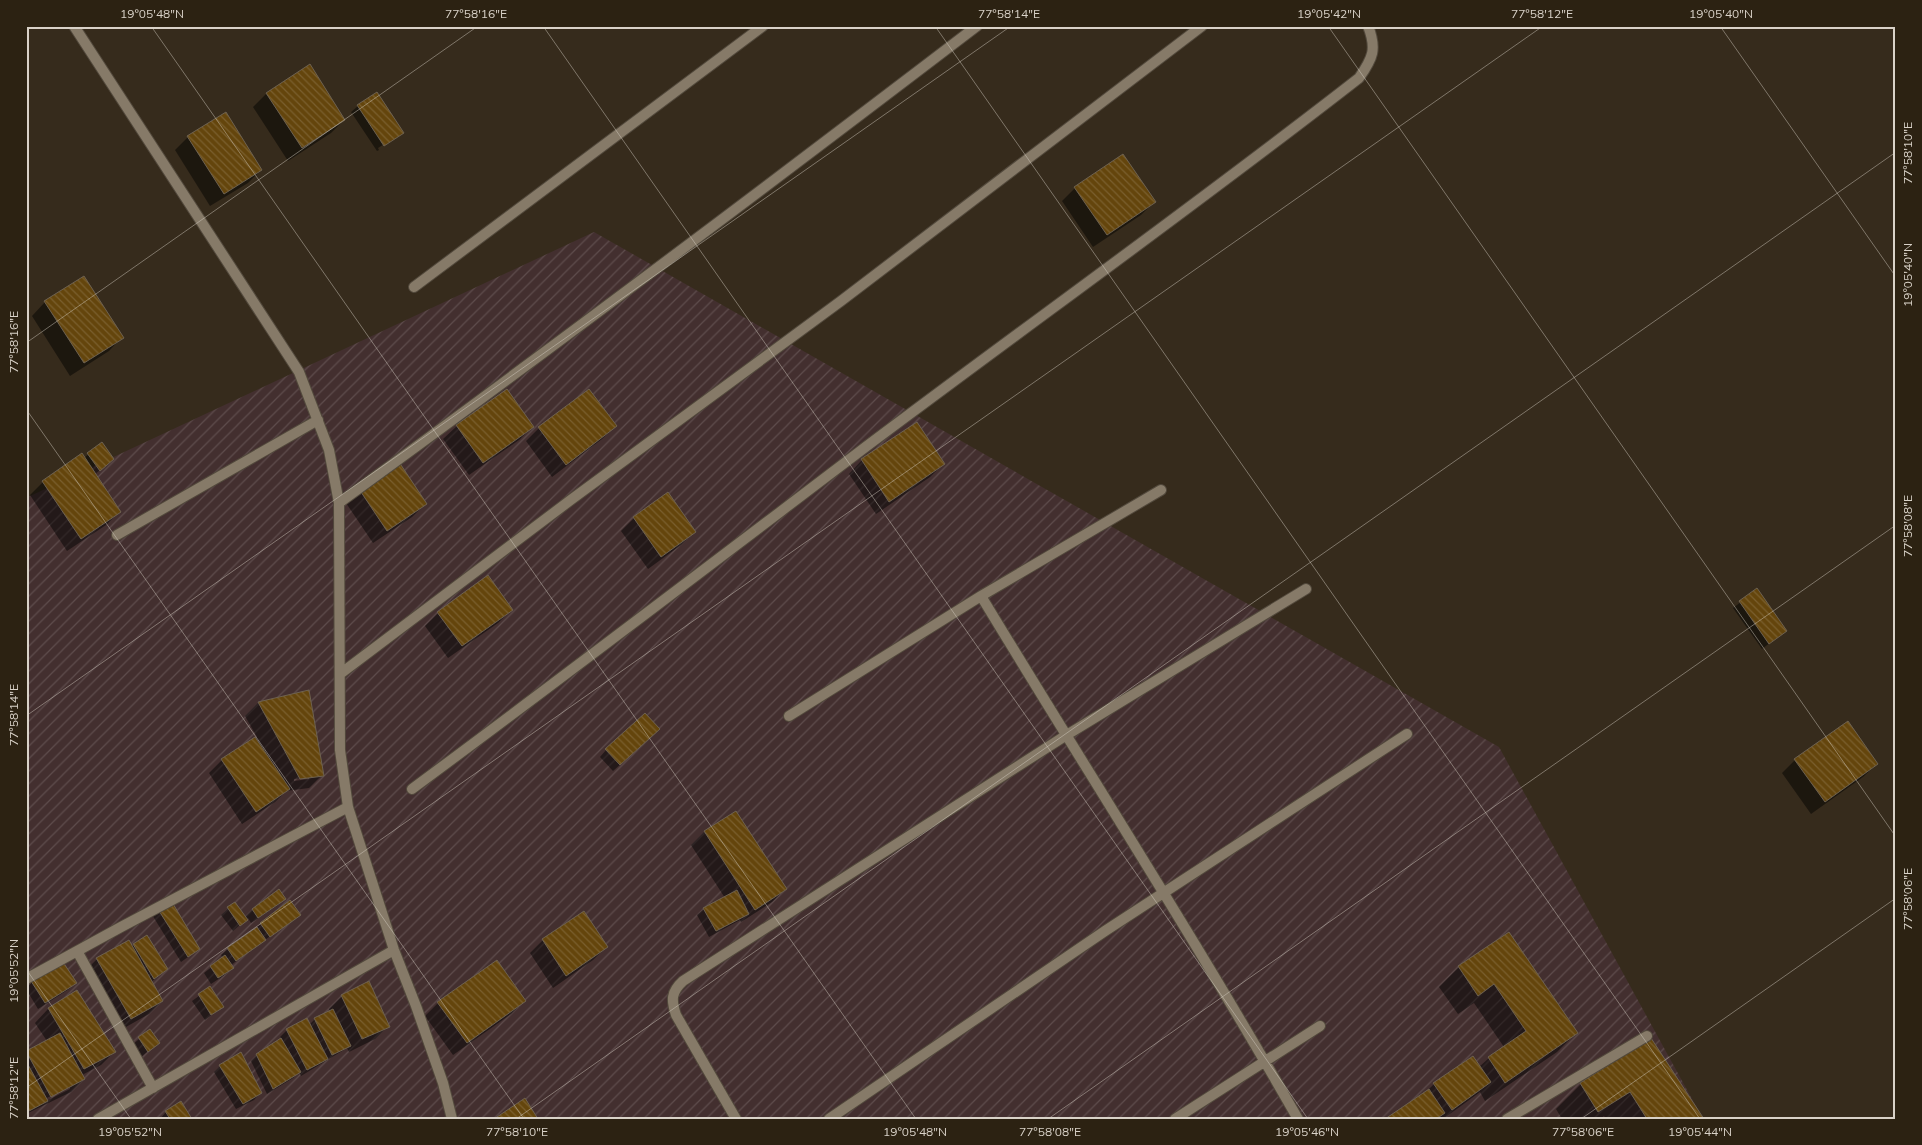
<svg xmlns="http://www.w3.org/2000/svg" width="1922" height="1145" font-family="Mulish,sans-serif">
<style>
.industrial{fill:url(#industrial-furrows)}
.shadow{fill:#0007;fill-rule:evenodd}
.building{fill:url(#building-back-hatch);stroke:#6d6150}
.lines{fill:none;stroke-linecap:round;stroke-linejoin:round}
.street-casing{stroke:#52493c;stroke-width:12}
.street{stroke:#867a68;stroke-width:10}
.ticks{fill:none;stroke:#d9d2c8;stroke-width:1;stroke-opacity:0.45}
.neatline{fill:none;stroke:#d9d2c8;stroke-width:2}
.ticks-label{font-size:12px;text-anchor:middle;fill:#d9d2c8}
</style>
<defs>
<pattern id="industrial-furrows" width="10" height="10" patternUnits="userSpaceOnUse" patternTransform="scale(1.25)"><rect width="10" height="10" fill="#432f2f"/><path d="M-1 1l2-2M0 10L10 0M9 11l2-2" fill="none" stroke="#5e4c4c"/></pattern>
<pattern id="building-back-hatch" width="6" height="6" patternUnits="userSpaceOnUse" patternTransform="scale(1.25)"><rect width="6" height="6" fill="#64450c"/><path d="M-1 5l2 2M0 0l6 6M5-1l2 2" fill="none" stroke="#7a5f2e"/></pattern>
</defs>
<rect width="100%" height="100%" fill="#362b1c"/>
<path class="industrial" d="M594 232 1499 747 1703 1119H26V498Z"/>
<path class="shadow" d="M310 66 344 120 331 133 288 161 253 107 266 94Z
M358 106 402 133 397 138V136L378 148 379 150 377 151 351 112Z
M188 137 261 170 248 183 210 206 175 150Z
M1075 188 1154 202 1141 215 1093 247 1062 201Z
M84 278 122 337 109 351 70 376 32 316 45 302Z
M589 390 615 426 602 439 552 477 526 441 539 428Z
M457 426 532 427 519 440 469 475 443 439Z
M101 444 106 465 94 475 119 512 106 525 67 551 30 495 43 482 84 458Z
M862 460 943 464 930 477 876 514 849 474Z
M399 463 425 504 412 517 373 543 346 503Z
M634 518 694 532 681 545 648 569 621 531Z
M1757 590 1785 631 1762 649 1733 608Z
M511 610 498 623 448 658 425 626 438 613Z
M308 692 322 775 309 788 286 791 275 802 242 824 209 773 222 760 257 737 245 716 258 703ZM309 777V779L294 781V779Z
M652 736 613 771 600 757 606 750Z
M1795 760 1877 764 1863 777 1811 814 1782 773Z
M735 812 785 889 772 902 741 922 740 920 709 937 697 915 704 909 725 898 691 845 704 832Z
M279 891 284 899 278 905 251 923 248 918 233 931 221 915 234 903 244 918 252 910Z
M168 899 199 949 181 962 151 913Z
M299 915 231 965 232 967 226 974 211 984 204 973 223 958 221 955 228 949 261 924Z
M1508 934 1576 1033 1557 1052 1485 1101 1480 1092 1443 1119H1387L1425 1093 1434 1084 1479 1067 1489 1058 1504 1047 1474 1003 1458 1014 1439 987 1459 967Z
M543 940 606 947 593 960 553 988 530 953Z
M134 945 167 969 151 982 162 1001 149 1014 117 1032 84 972 97 959Z
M32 982 75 983 69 989 38 1009 26 989Z
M210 988 222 1007 205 1020 192 1001Z
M77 991 114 1052 101 1065 82 1075 84 1079 71 1092 26 1114V1053L47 1041 35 1023 48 1009ZM70 1086V1089L46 1101 45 1099Z
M342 996 388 1026 375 1039 349 1052 347 1048 301 1076 299 1072 293 1078 267 1094 251 1061 257 1055 282 1039 280 1037 287 1030 309 1025 315 1019 330 1012 329 1009Z
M524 1001 511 1014 453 1055 425 1016 438 1003Z
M150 1030 158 1043 141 1057 132 1045Z
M1651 1040 1702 1119H1606L1604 1116 1600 1119H1562L1556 1109 1581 1084Z
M220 1066 260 1093 254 1100 236 1109 214 1072Z
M166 1112 191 1119H160Z"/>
<path class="building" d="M310 64 345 120 302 148 266 93Z
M377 92 404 133 384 146 357 105Z
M226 112 262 170 224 194 187 136Z
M1123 154 1156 202 1107 235 1074 187Z
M84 276 124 338 84 363 44 301Z
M507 389 534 427 483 463 456 425Z
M589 389 617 426 566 465 538 427Z
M917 422 945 464 889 502 861 459Z
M102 442 114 459 100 471 87 453Z
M82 453 121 512 81 539 42 481Z
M399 462 427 504 387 531 359 489Z
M668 492 696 532 661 557 633 517Z
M488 575 513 610 462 646 437 612Z
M1757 588 1787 631 1769 644 1739 601Z
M309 690 324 776 300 779 258 702Z
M645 713 660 729 620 765 605 749Z
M1848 721 1878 764 1825 802 1794 759Z
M255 737 290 789 256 812 221 759Z
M736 811 787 889 755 910 704 831Z
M279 889 286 899 258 918 252 909Z
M737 890 749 914 716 931 703 908Z
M169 897 200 949 188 957 156 906Z
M290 900 301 915 270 937 260 923Z
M235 902 248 920 240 926 227 907Z
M584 911 608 947 566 976 542 939Z
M257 927 266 940 236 961 227 948Z
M1509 932 1578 1033 1505 1083 1488 1057 1526 1031 1494 984 1478 996 1458 966Z
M147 935 168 969 154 979 133 944Z
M129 940 163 1001 131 1019 96 958Z
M225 955 234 968 218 978 210 966Z
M497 960 526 1001 467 1043 437 1002Z
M63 962 77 983 45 1003 31 981Z
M369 981 390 1027 362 1039 341 995Z
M210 986 224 1007 211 1015 198 994Z
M77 990 116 1052 84 1069 48 1008Z
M333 1009 351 1046 332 1055 314 1018Z
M307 1018 328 1059 307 1070 286 1029Z
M150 1029 160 1043 148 1052 138 1037Z
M60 1033 85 1079 51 1097 26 1051Z
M281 1038 301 1072 273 1089 256 1054Z
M1651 1038 1704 1119H1647L1630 1092 1598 1112 1580 1083Z
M241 1052 262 1093 243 1104 219 1065Z
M1473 1056 1491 1082 1452 1110 1433 1083Z
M26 1061 48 1101 29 1111 26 1105Z
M1429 1089 1445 1113 1436 1119H1385Z
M525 1098 538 1119H494Z
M181 1101 192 1119H170L165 1111Z"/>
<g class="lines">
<defs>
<path id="street" d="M74 26 299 372 329 450 339 503 340 750 348 807 394 950 416 1006 443 1083 452 1119
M414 287 763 26
M1161 490 981 596C1087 771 1197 942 1298 1119
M339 503C554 347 766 187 977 26
M117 535 318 420
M340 674 572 499 841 301 1202 26
M789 716 981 596
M412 789C562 678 710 565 859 452 1025 327 1195 206 1359 78 1373 58 1377 49 1368 26
M77 951 153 1088
M26 979 121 927 348 807
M98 1119 394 950
M736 1119 676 1015C671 1000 671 992 683 981L1065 736 1306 589
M829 1119 1105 931 1407 734
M1175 1119 1320 1026
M1507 1119 1647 1036"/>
</defs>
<use href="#street" class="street-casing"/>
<use href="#street" class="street"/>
</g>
<path class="ticks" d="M151 26 916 1119M543 26 1308 1119M935 26 1700 1119M1328 26 1896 837M1720 26 1896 277M26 343 478 26M26 409 524 1119M26 716 1011 26M26 969 131 1119M26 1088 1543 26M516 1119 1896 152M1048 1119 1896 525M1581 1119 1896 898"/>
<rect width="1922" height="1145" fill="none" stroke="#2c2212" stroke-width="55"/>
<rect x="28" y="28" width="1866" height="1090" class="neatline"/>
<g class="ticks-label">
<text x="152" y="18">19°05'48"N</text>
<text x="476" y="18">77°58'16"E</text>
<text x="1009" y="18">77°58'14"E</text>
<text x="1329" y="18">19°05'42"N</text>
<text x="1542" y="18">77°58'12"E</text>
<text x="1721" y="18">19°05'40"N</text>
<text transform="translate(1908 153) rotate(-90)" y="4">77°58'10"E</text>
<text transform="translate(1908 275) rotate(-90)" y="4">19°05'40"N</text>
<text transform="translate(14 342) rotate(-90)" y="4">77°58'16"E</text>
<text transform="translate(1908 526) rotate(-90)" y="4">77°58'08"E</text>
<text transform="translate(14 715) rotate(-90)" y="4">77°58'14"E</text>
<text transform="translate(1908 899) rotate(-90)" y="4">77°58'06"E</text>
<text transform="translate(14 971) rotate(-90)" y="4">19°05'52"N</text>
<text transform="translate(14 1088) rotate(-90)" y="4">77°58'12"E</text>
<text x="130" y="1136">19°05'52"N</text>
<text x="517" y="1136">77°58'10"E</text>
<text x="915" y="1136">19°05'48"N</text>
<text x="1050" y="1136">77°58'08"E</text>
<text x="1307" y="1136">19°05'46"N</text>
<text x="1583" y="1136">77°58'06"E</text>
<text x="1700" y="1136">19°05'44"N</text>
</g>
</svg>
